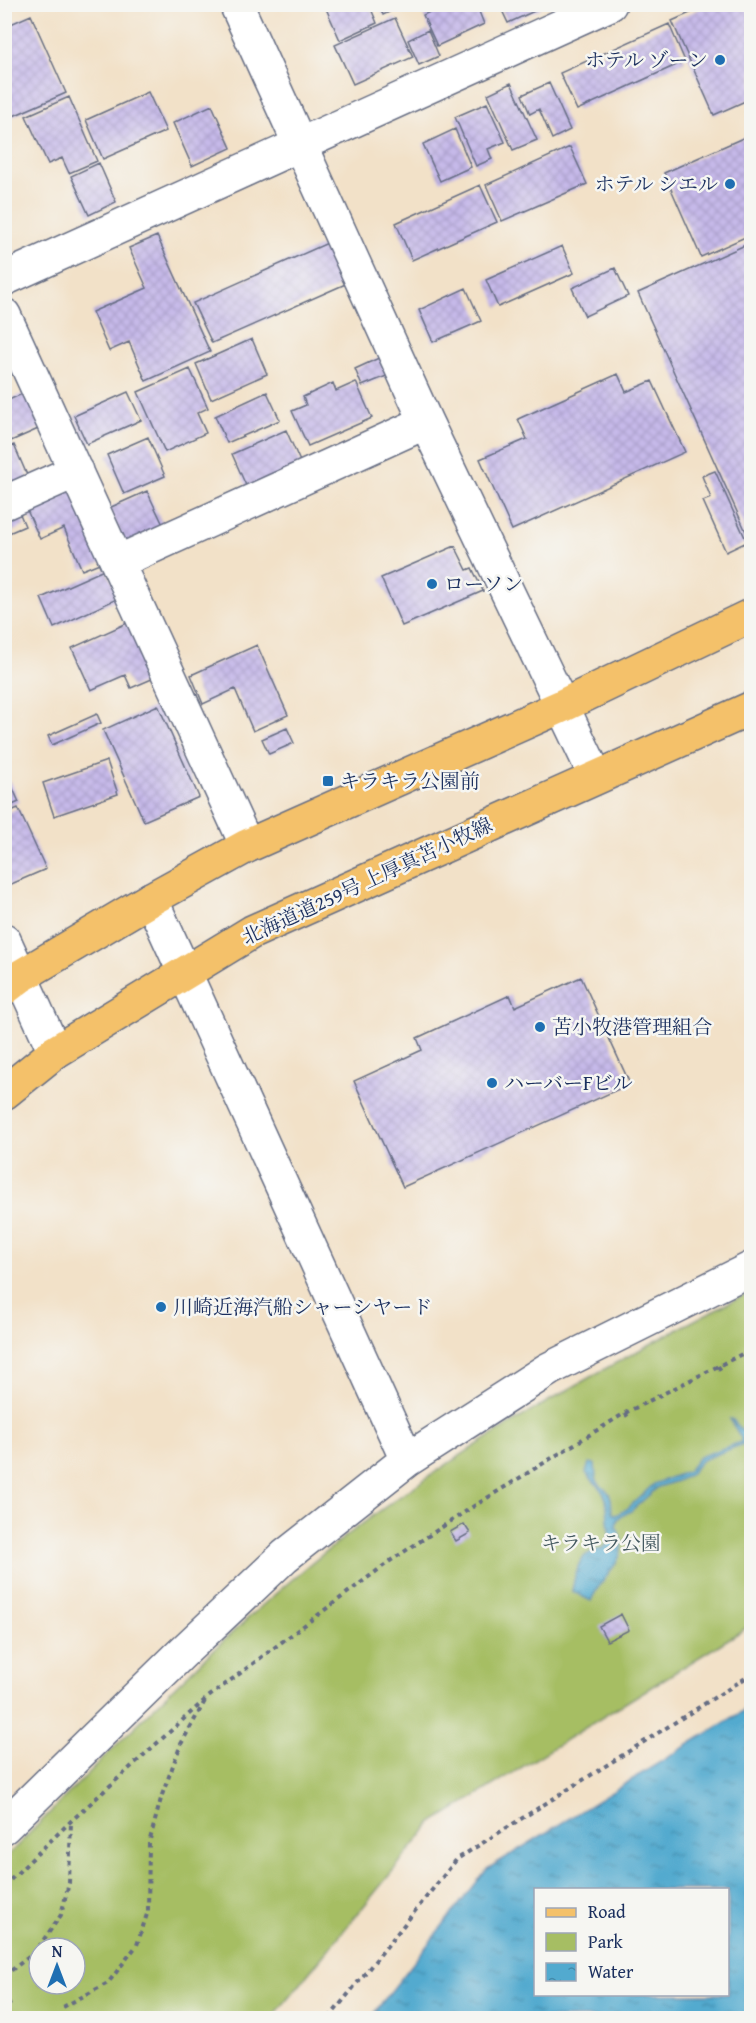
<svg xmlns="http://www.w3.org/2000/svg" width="756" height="2023" font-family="'Gentium Book Plus','Noto Serif JP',serif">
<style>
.green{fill:#a6be63;stroke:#607660;stroke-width:1.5;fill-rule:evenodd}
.water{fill:url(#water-ripples);stroke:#366c96;stroke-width:1.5;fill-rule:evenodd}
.building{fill:url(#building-cross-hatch)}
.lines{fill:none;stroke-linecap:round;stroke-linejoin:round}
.minor-casing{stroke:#666d83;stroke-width:36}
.major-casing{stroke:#666d83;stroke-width:36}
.path{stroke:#666d83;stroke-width:4;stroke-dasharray:4.5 4.5;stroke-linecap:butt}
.minor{stroke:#fff;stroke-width:33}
.major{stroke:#f4c16a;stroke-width:33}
.poi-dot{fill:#1f6fb2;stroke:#f6f6f2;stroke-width:2}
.labels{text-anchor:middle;stroke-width:5;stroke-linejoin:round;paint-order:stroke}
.poi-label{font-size:20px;fill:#1b2f5e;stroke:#f6f6f2;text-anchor:start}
.street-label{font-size:20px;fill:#1b2f5e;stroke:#f6f6f2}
.park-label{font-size:20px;fill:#455a60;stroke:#f6f6f2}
</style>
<defs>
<pattern id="water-ripples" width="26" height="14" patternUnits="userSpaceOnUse" patternTransform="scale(1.5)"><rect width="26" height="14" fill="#52aacf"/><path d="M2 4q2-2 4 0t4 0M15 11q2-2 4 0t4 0" fill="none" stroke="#438bab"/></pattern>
<pattern id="building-cross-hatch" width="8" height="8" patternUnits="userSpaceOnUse" patternTransform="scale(1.5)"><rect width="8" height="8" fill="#c6b9e9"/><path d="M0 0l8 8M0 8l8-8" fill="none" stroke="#aa9fca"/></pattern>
</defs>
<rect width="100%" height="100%" fill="#f6f6f2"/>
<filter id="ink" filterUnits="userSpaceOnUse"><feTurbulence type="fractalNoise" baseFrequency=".0167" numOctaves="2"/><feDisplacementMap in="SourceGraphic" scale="12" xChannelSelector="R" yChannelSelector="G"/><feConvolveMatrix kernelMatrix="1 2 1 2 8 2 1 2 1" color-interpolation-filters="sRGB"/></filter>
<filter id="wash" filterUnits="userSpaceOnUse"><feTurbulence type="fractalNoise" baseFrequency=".008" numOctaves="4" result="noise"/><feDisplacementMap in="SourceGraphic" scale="24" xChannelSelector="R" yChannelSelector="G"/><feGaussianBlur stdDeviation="1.35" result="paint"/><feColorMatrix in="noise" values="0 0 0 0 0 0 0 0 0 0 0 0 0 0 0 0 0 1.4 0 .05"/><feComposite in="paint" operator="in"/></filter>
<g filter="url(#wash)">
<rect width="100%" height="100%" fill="#f2e1c8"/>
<path class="green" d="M751 1292V1625L432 1823 272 2018H5V1858C101 1761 196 1660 301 1572 403 1487 517 1416 634 1353 673 1332 711 1310 751 1292ZM39 1948H75V1984H39Z"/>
<path class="water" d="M730 1419 733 1420 748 1438 751 1436V1441L702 1460 689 1475 677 1481 658 1487 631 1511 618 1518 616 1526C629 1550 617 1563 603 1581 598 1587 594 1594 591 1601L572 1591C574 1581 576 1566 583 1558 592 1548 607 1552 610 1538 608 1525 608 1512 606 1499 604 1490 592 1480 586 1473L589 1463 595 1464 596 1478 599 1484 609 1493 611 1499 612 1513 616 1515 627 1509 654 1484 688 1471 699 1457 741 1442V1438Z
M751 1706V2018H370L487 1869ZM536 1890H728V1994H536Z"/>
<g id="blocks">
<path class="building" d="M324 4H369L377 23 340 40Z
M379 4H406L383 15Z
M447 4H476L484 24 437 46 423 15Z
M499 4H540L541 8 508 23Z
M708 5H752V98L714 115 672 21Z
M31 15 66 93 4 120V27Z
M395 18 413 57 353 84 335 45Z
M669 24 685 61 577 110 560 73Z
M428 30 439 56 419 65 408 40Z
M511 83 537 140 513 150 488 94Z
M549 83 570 130 552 139 539 109 530 114 522 95Z
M148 92 166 131 103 159 86 120Z
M69 97 97 161 69 173 62 158 48 164 26 116Z
M487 103 505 142 488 149 492 159 476 166 455 117Z
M212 105 231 148 192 166 173 123Z
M455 129 471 167 440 181 423 144Z
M752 134V234L701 257 664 173Z
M570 147 587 184 502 221 486 185Z
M99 163 116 202 89 215 71 176Z
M480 185 497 222 412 260 396 223Z
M157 236 210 352 146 381 129 342 109 351 92 312 147 288 129 248Z
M332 241 350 282 212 343 193 303Z
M752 242V545L638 293Z
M562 246 574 273 498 307 486 280Z
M615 268 628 296 585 316 572 288Z
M466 288 481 321 433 342 419 310Z
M252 339 267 374 211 399 196 364Z
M381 357 389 375 362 386 355 369Z
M190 369 208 408 197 413 206 433 165 452 138 392Z
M618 374 626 392 652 381 685 452 512 530 480 459 527 439 518 419Z
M356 382 372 418 308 446 292 411 306 405 303 397 333 383 336 391Z
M29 391 45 426 4 444V402Z
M128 392 141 420 87 444 74 416Z
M267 392 280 420 227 443 215 416Z
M286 430 302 466 248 490 232 454Z
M148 437 165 476 124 494 107 455Z
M14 445 30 482 4 494V449Z
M715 471 747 542 726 552 703 501 711 498 702 476Z
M74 487 107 560 82 570 64 528 40 539 26 508Z
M147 491 165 529 126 547 109 508Z
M20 514 25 526 4 535V521Z
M455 546 467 570 472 568 483 591 402 626 381 578Z
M106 569 119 598 54 628 41 598Z
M136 619 161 675 131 688 125 675 91 690 72 648Z
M257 645 288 715 253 731 235 689 203 704 191 675Z
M158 705 199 797 144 821 103 730Z
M97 714 101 723 52 745 48 736Z
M287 728 294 743 269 754 262 739Z
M107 761 118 794 54 816 43 783Z
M10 782 19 802 5 808V785Z
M18 808 46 869 9 885 4 876V814Z
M581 977 630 1084 403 1187 354 1081 422 1050 417 1038 510 995 515 1007Z
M464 1524 470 1533 456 1541 450 1532Z
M621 1614 629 1630 607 1641 599 1626Z"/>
</g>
</g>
<g filter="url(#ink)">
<use href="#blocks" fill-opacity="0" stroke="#666d83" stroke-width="1.5"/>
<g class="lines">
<defs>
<path id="minor" d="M236 4 426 422 596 777
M4 279 610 4
M4 315 247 846
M4 503 76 471
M118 562 426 422
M151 899 407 1460
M4 940 55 1052
M4 1827 183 1652 285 1556 407 1460 549 1369 752 1268"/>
<path id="major" d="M4 989 21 976 151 899 247 846 562 706 752 615
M4 1093 55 1052 252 932 752 708"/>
</defs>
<use href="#minor" class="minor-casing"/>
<use href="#major" class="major-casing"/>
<path class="path" d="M718 1366 722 1372
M625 1413 630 1420
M4 1886 71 1821 207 1698 390 1561 474 1506 625 1413 752 1349
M4 1976 35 1952 61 1915 69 1883 71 1821
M4 1994 10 2006
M63 2007 108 1983 137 1945 148 1911 149 1843 162 1795 181 1744 205 1701
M329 2018 457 1859 752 1674"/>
<use href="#minor" class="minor"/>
<use href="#major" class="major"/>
</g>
</g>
<g class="poi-dot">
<circle cx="720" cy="60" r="6"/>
<circle cx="730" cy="184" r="6"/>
<circle cx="432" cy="584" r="6"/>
<rect x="322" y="775" width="12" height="12" rx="3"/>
<circle cx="540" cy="1027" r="6"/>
<circle cx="492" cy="1083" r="6"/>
<circle cx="161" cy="1307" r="6"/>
</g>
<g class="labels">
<g class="poi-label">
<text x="708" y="67" text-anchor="end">ホテル ゾーン</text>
<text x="718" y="191" text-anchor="end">ホテル シエル</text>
<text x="444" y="591">ローソン</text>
<text x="340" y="788">キラキラ公園前</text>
<text x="552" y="1034">苫小牧港管理組合</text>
<text x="504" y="1090">ハーバーFビル</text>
<text x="173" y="1314">川崎近海汽船シャーシヤード</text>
</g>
<g class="street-label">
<text transform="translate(367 881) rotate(-25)" y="7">北海道道259号 上厚真苫小牧線</text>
</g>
<g class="park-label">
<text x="601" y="1550">キラキラ公園</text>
</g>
</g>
<rect width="756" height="2023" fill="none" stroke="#f6f6f2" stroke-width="24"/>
<rect x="534" y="1888" width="195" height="108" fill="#f6f6f2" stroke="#9ea6b7" stroke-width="1.5"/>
<rect x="546" y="1908" width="30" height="9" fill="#f4c16a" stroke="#9ea6b7" stroke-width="1.5"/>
<text x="588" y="1918" font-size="18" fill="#1b2f5e">Road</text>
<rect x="546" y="1933" width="30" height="18" fill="#a6be63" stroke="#9ea6b7" stroke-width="1.5"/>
<text x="588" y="1948" font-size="18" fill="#1b2f5e">Park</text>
<rect x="546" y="1963" width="30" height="18" fill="url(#water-ripples)" stroke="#9ea6b7" stroke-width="1.5"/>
<text x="588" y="1978" font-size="18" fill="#1b2f5e">Water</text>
<g transform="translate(57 1966)"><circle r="28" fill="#f6f6f2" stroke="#9ea6b7" stroke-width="1.5"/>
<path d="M0-4.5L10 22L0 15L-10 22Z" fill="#1f6fb2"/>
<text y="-9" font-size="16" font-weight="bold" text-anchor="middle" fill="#1b2f5e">N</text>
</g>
</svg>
